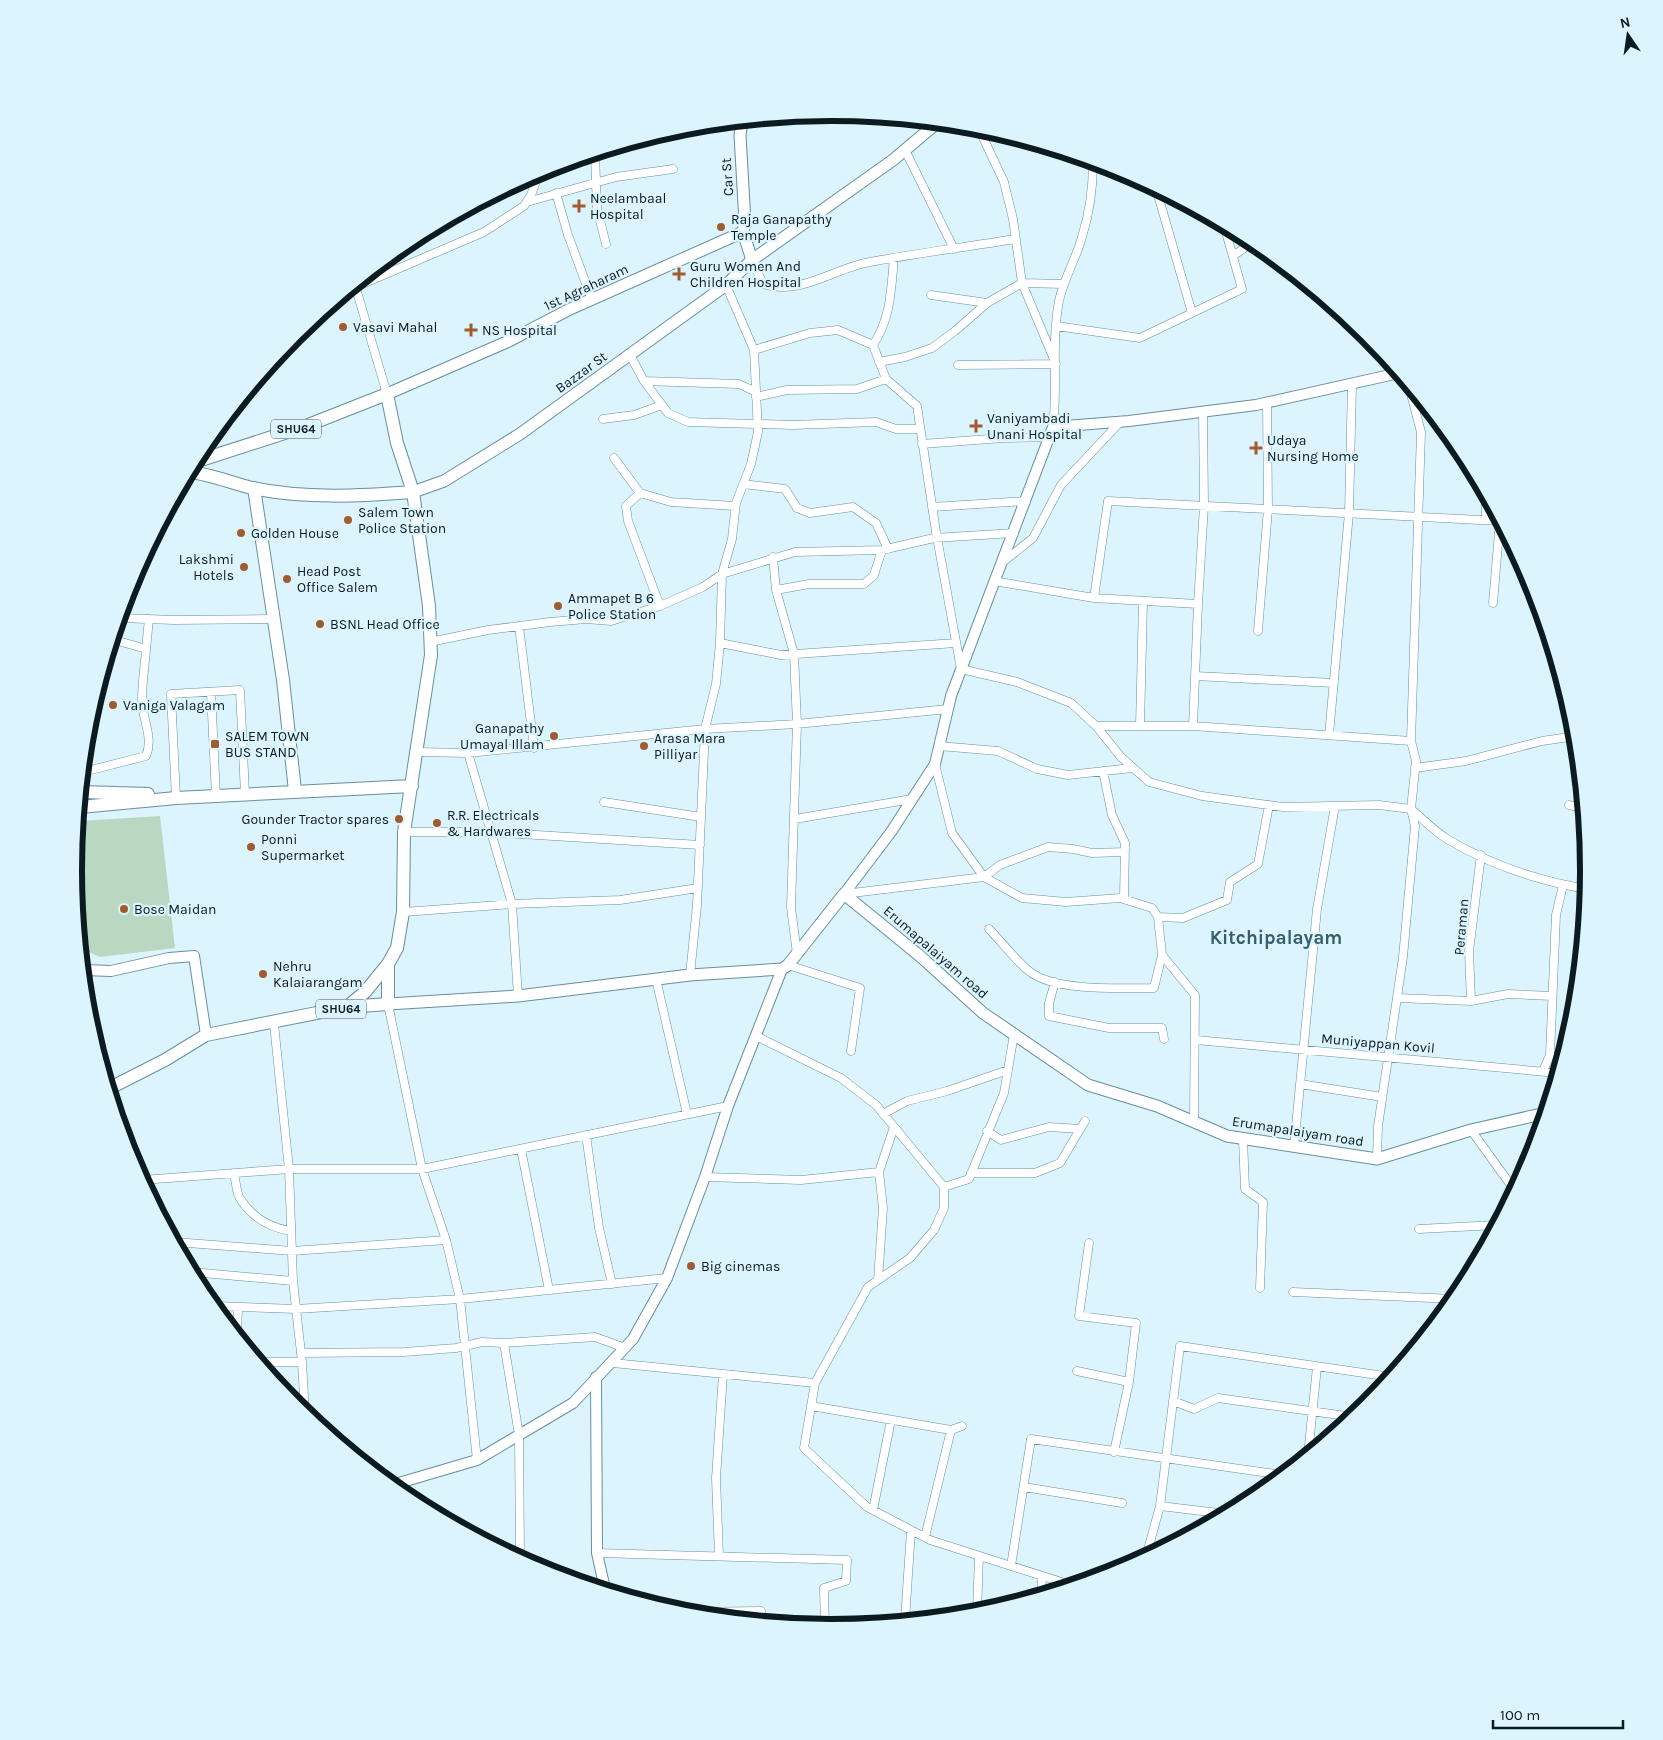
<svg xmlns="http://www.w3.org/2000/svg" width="1663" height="1740" font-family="Karla,sans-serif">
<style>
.pitch{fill:#b9d8c1}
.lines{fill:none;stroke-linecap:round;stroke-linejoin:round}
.minor-casing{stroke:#678f9c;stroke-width:9}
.tertiary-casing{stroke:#678f9c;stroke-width:12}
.secondary-casing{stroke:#678f9c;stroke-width:13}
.primary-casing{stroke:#678f9c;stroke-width:14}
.minor{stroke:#fff;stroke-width:8}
.tertiary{stroke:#fff;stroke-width:10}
.secondary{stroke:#fff;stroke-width:11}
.primary{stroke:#fff;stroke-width:12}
.poi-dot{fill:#a05b2e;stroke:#dbf4fd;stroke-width:2}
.labels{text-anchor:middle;stroke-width:4.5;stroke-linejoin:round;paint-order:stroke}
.shield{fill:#dbf4fd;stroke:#495c62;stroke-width:1}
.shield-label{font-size:12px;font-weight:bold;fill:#0b1b20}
.street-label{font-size:14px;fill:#0b1b20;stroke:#dbf4fd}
.poi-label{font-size:14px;fill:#0b1b20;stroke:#dbf4fd;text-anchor:start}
.district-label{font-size:19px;font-weight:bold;fill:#365d69;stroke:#dbf4fd}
.rim{fill:none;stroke:#0b1b20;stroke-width:6}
</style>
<rect width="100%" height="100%" fill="#dbf4fd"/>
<path class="pitch" d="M160 816 175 948 100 957 82 949 74 870 79 821Z"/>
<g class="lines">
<defs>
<path id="minor" d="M742 122 795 118 813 114
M905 150 954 249
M595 154 597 209 606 244
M1156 188 1192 313
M556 193 568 235 592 300
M527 202 616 177 673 169
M1233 256 1254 241
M752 260 763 284C801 296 834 268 870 262 918 253 967 247 1015 239
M355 285 387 394
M353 288 484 232 524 206 531 195 540 171
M931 295 987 303
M1056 326 1140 338 1242 289 1224 225
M873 345C891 318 891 290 894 258
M754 350 810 333 838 330 873 345 886 379 917 406 936 532 961 669 1017 682 1071 703 1096 726 1121 757 1149 782 1202 796 1283 807 1379 805 1411 809 1416 761 1411 741 1421 432 1408 383
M630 355 644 381 739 384 756 392
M879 362 905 357 932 348 955 331 987 303 1022 283 1064 284
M958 365 1056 364 1022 283 1013 219 1004 182 978 127
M644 381 668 413 688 422 793 425 876 422 896 429H920
M756 397 787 390 857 389 886 379
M603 419 634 415 662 405
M1053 427C1058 386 1051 342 1059 301 1064 278 1076 259 1082 237 1090 212 1093 187 1093 161
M922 444 1003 438 1049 437
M614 458 640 493 671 502 735 506
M743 484 785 489 797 508 810 513 853 507 876 523 888 549
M640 493 626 506 628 521 660 606
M932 507 1026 501
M1486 520V496
M773 557 776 590 794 654 797 724 791 907 797 954
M1003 562 1033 538 1061 485 1121 421
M994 581 1094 598 1108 501 1500 521
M776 590 809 584H864L874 575 882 550
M1094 598 1198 604 1193 726 1411 741
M1493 603 1500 521
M1198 604 1204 506 1203 412
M120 618 174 620 273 619
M519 626 534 748
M1258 631 1268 509 1267 403
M430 642 488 630 550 622 586 619 611 621 660 606 703 587 722 574 795 552 882 550 934 538 1014 533
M720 643 781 655 956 643
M146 649 149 619
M1195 676 1334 683
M211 692 216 796
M1096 726H1193
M1140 726 1143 601
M1329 735 1349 513 1352 384
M939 746 998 751 1037 769 1068 775 1132 768
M417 752 468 753 705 729 797 724 948 709
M468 753 512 904 518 996
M1415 768 1466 761 1542 741 1576 736
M1103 771 1112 815 1125 843 1124 899
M83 772 146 756C154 737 142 720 142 699 142 683 145 665 146 649L115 640 106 665
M176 798 171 694 240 690 245 794
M604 802 701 817
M1569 805 1583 808
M795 819 912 799
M404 832H489L700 845
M1125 852 1092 853 1073 849 1048 847 1000 865 984 877 1022 898 1066 902 1120 898 1152 908 1158 917 1183 918 1227 900 1230 882 1258 864 1269 805
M844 894 984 877 952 833 935 764
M403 912 512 904 620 900 698 888
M1158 917 1162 955 1195 995 1194 1122
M989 929C1001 941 1016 961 1029 971 1054 992 1122 988 1154 988L1162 955
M788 965 860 988 851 1051
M690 975 697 905 705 729 716 684 720 643 722 574 732 539 736 503 751 464 758 432 754 350 726 285
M656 979 687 1114
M1055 982 1049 1003V1016L1109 1028H1162L1164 1039
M1397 998 1471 1001 1508 994 1552 996
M1471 1001 1469 951 1481 855
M388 1004 422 1169 446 1240 460 1299 477 1460
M274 1024 289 1169 293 1281 302 1362 305 1413
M756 1036 841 1078 876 1105 944 1187 969 1179 1004 1093 1014 1034
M1196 1040 1558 1073
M1543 1071 1550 1055 1556 915 1563 885
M1300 1084 1382 1097
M883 1114 907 1101 947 1091 1008 1070
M1471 1130 1515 1191
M987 1131 1001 1140 1049 1127 1080 1129
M586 1135 599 1228 612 1284
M1243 1139 1245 1189 1263 1202 1260 1288
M1294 1147 1317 909 1335 806
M521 1149 549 1290
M1377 1159 1378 1126 1403 957 1415 826 1411 809C1423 819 1434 831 1447 839 1489 864 1539 881 1587 889
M234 1173C236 1181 236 1194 241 1200 253 1218 271 1228 291 1231
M971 1173H1035L1060 1163 1085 1121
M705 1177 801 1180 879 1172 894 1127
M142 1180 289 1169H422L728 1106
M1419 1229 1497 1225
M175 1242 292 1251 446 1240
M1089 1243 1079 1316 1136 1323 1129 1382 1114 1452
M191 1272 293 1281
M878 1280 883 1208 879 1172
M1293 1292 1455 1299
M214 1306 296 1309 460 1299 667 1278
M237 1334 238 1307
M504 1343 519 1435 520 1558
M301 1353 404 1352 456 1348 482 1342 504 1343 595 1337 625 1348
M260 1362H302
M613 1363 815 1383 804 1448 867 1507 930 1540 1011 1566 1031 1439 1283 1475
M1077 1371 1129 1382
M815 1383 868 1287 910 1258 934 1230 944 1208V1187
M1173 1401 1194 1409 1218 1398 1353 1417
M811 1406 951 1430 925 1537
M951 1430 962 1426
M1308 1455 1317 1367
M1024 1487 1122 1503
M1160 1506 1149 1546 1163 1548
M873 1510 891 1420
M1227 1514 1160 1506 1180 1346 1391 1377
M597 1553 847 1560 846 1581 824 1588 825 1627
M719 1556 716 1478 723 1374
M1011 1566 1071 1585
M1041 1595 1042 1576
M679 1612 761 1611V1621
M977 1613 979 1556
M905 1620 911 1530"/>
<path id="tertiary" d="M844 894 891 832 935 764 951 696 1053 427 1129 421 1256 405 1399 373
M84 970 111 971 169 958 194 956 206 1035
M596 1377 597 1553 605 1589
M392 1485 477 1460 519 1435 573 1403 633 1339 667 1278 705 1177 728 1106 782 969"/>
<path id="secondary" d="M742 121 740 135 745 222 743 232 752 260
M387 394 509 341 570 309 743 232
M413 492 444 481 520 434 726 285 752 260 893 160 937 123
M388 1004 518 996 690 975 782 969 788 965 844 894 920 956 983 1013 1088 1085 1157 1106 1227 1136 1377 1159 1471 1130 1546 1113"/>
<path id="primary" d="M189 472C211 474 231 483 252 488 305 499 360 496 413 492
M254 488 283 680 295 791
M81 792 148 794
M80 807 176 798 412 786
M347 1007 388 1004V964
M110 1088 165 1060 206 1035 347 1007 365 992 388 964 397 948 403 912 404 832 431 655 429 606 413 492 397 443 387 394 303 427 204 459H196"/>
</defs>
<use href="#minor" class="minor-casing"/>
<use href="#tertiary" class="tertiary-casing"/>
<use href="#secondary" class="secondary-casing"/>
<use href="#primary" class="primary-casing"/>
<use href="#minor" class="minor"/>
<use href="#tertiary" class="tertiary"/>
<use href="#secondary" class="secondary"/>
<use href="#primary" class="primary"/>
</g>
<g class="poi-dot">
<path d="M576.5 198.5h5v5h5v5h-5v5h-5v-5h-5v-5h5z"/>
<circle cx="721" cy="227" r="5"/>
<path d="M676.5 266.5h5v5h5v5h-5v5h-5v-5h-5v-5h5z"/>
<circle cx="343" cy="327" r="5"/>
<path d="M468.5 322.5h5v5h5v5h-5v5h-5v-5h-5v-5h5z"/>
<path d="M973.5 418.5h5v5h5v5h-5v5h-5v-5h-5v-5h5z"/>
<path d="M1253.5 440.5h5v5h5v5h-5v5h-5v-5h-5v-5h5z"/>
<circle cx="348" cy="520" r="5"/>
<circle cx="241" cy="533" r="5"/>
<circle cx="244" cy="567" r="5"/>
<circle cx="287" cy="579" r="5"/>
<circle cx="558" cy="606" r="5"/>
<circle cx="320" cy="624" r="5"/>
<circle cx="113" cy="705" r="5"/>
<circle cx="554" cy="736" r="5"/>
<rect x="210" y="739" width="10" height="10" rx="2.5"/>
<circle cx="644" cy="746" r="5"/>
<circle cx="399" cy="819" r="5"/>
<circle cx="437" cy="823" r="5"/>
<circle cx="251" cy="847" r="5"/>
<circle cx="124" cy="909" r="5"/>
<circle cx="263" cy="974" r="5"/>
<circle cx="691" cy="1266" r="5"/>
</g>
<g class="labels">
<g class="shield">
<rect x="271" y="419.5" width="50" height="19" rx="4"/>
<rect x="316" y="999.5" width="50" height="19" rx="4"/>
</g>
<g class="shield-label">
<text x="296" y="433">SHU64</text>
<text x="341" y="1013">SHU64</text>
</g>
<g class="street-label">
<text transform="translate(727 177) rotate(-94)" y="5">Car St</text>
<text transform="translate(586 287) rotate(-25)" y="5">1st Agraharam</text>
<text transform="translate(581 372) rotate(-36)" y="5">Bazzar St</text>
<text transform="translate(1461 927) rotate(-85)" y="5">Peraman</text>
<text transform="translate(936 952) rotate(41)" y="5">Erumapalaiyam road</text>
<text transform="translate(1378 1043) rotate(5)" y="5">Muniyappan Kovil</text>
<text transform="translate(1298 1131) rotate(9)" y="5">Erumapalaiyam road</text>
</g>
<g class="poi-label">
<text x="590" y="203">Neelambaal<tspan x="590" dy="16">Hospital</tspan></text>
<text x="731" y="224">Raja Ganapathy<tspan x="731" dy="16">Temple</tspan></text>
<text x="690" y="271">Guru Women And<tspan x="690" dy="16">Children Hospital</tspan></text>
<text x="353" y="332">Vasavi Mahal</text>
<text x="482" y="335">NS Hospital</text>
<text x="987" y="423">Vaniyambadi<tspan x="987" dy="16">Unani Hospital</tspan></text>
<text x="1267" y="445">Udaya<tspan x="1267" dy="16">Nursing Home</tspan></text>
<text x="358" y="517">Salem Town<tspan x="358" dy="16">Police Station</tspan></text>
<text x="251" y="538">Golden House</text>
<text x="234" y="564" text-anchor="end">Lakshmi<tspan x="234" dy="16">Hotels</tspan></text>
<text x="297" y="576">Head Post<tspan x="297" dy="16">Office Salem</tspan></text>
<text x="568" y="603">Ammapet B 6<tspan x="568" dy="16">Police Station</tspan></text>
<text x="330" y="629">BSNL Head Office</text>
<text x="123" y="710">Vaniga Valagam</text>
<text x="544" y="733" text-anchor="end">Ganapathy<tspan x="544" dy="16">Umayal Illam</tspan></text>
<text x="225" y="741">SALEM TOWN<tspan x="225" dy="16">BUS STAND</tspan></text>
<text x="654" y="743">Arasa Mara<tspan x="654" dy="16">Pilliyar</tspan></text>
<text x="447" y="820">R.R. Electricals<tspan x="447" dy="16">&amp; Hardwares</tspan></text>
<text x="389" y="824" text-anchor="end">Gounder Tractor spares</text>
<text x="261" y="844">Ponni<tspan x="261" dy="16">Supermarket</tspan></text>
<text x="134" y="914">Bose Maidan</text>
<text x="273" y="971">Nehru<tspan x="273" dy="16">Kalaiarangam</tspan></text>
<text x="701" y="1271">Big cinemas</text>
</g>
<g class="district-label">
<text x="1276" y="944">Kitchipalayam</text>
</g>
</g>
<path d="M0 0H1663V1740H0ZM82 870a749 749 0 1 1 1498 0a749 749 0 1 1-1498 0Z" fill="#dbf4fd" fill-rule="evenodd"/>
<path class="rim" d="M82 870a749 749 0 1 1 1498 0a749 749 0 1 1-1498 0Z"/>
<g transform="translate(1628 35) rotate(347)" stroke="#dbf4fd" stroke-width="4" paint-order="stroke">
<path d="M0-4L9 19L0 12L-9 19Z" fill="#0b1b20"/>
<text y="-8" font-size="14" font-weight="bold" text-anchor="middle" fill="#0b1b20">N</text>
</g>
<path d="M1493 1720v8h130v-8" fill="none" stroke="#0b1b20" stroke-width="2.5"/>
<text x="1500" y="1720" font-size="15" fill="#0b1b20" stroke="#dbf4fd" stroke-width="4" paint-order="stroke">100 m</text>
</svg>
